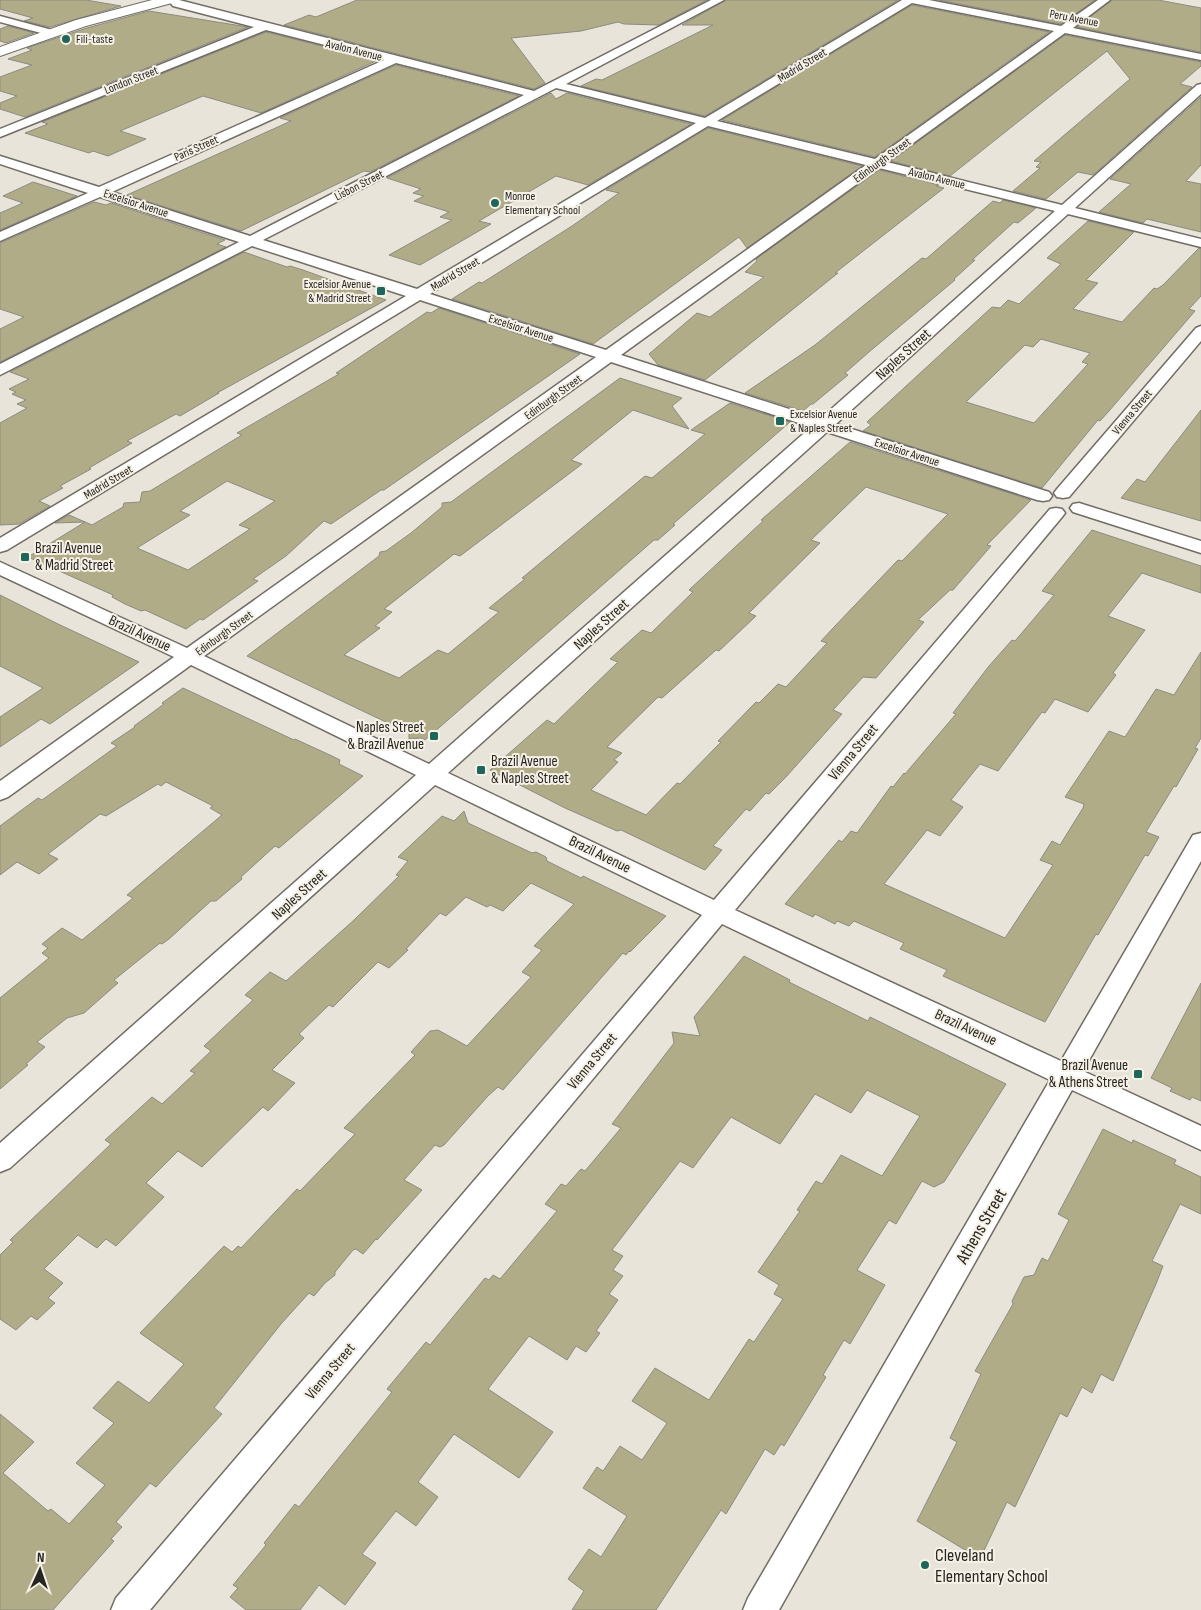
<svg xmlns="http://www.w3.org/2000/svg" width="1201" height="1610" font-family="'Sofia Sans Condensed',sans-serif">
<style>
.building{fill:#b0ac88;stroke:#8c8b81;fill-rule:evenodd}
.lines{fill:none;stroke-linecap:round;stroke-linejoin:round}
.minor-casing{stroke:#716c64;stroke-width:3}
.secondary-casing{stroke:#716c64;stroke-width:2}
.minor{fill:#fff;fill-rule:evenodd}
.secondary{fill:#fff;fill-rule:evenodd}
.poi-dot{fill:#1e665a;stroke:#f6f1e7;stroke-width:2}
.labels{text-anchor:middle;stroke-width:4;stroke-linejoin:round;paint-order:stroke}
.far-street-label{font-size:12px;fill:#272521;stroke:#f6f1e7}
.far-poi-label{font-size:12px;fill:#272521;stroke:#f6f1e7;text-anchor:start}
.street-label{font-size:15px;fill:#272521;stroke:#f6f1e7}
.poi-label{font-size:15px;fill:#272521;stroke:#f6f1e7;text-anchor:start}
.near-street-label{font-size:18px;fill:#272521;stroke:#f6f1e7}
.near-poi-label{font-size:18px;fill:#272521;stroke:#f6f1e7;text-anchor:start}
</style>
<rect width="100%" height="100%" fill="#e9e4da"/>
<path class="building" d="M0 0H86L121 6 50 27 24 21 33 18 0 9Z
M357 0H707L659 25 624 24 618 22 581 31 511 38 545 83 534 89 284 25 309 15 316 17Z
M726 0H898L705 116 581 86 596 79 602 80 713 25H682Z
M939 0H1095L1061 24Z
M1112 0H1158L1201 8V52L1077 27Z
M912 5 1049 32 875 157 722 120Z
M149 11 248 27 25 117 0 109V103L17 96 0 91V77L32 65 8 59 32 50 27 48 87 28Z
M8 26 34 33 6 43 0 41V29Z
M266 32 378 60 261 113 203 96 120 131 146 139 108 156 93 151 89 153 25 133 48 124 42 122Z
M1065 35 1201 62V66L1180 84 1192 87 1093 175 1078 172 1046 199 1013 191 1040 168 1036 167 1041 162 1034 161 1130 79 1107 51 950 176 891 161Z
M396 65 519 96 370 172 364 171 241 231 127 195 291 121 280 118Z
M551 93 556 99 567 93 691 124 588 185 556 176 479 221 491 224 420 265 389 255 452 220 440 217 449 212 414 201 424 196 413 193 421 189 387 178Z
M1201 97V165L1186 181 1201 184V232L1147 219 1143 223 1099 212 1131 184 1110 179Z
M708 128 862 166 747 248 739 237 593 344 452 299 479 282 482 283 572 226 619 193 606 190Z
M879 170 939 185 936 186 944 188 835 273H838L705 380 658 365 649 354 697 313 710 317 764 277 745 272 757 261 756 259Z
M33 182 77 196 0 230V213L23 203 3 196Z
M1003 200 1036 208 1018 223 1014 222 972 260H975L954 279 955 280 869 352 845 373 848 375 813 404H811L803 411 745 393 815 345 922 258 926 259 993 201 1000 203Z
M94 202 106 205 111 203 225 240 217 244 226 247 0 362V329L24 317 0 309V243Z
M1088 221 1134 232 1086 280 1098 283 1073 309 1122 322 1154 288 1157 289 1163 285 1199 248 1201 249V296L1189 309 1195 311 1109 411 1100 421 1098 420 1042 488 863 431 871 425 867 422 992 307 1000 308 1008 300 1019 304 1061 264 1047 258ZM1041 339 1090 353 1082 362 1088 364 1034 423 966 402 1025 345 1033 347Z
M244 252 287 267 290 266 303 270 386 300 217 393H219L180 416 176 414 127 441 132 443 89 468 91 469 60 486 63 488 39 501 50 506 19 524 0 525V423L27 408 17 404 26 400 12 394 16 392 9 389 29 379 10 372Z
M439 308 580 354 384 490H381L331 524 324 521 286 556 253 579 258 581 203 620 200 619 186 629 145 610 141 611 125 604 112 597 113 595 28 557 85 522 55 523 69 515 92 525 123 507 124 503 140 502 142 492 150 491 242 435 237 433 339 374 336 373 427 312 431 313ZM227 481 275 501 239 525 250 529 188 570 137 548 190 515 180 511Z
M620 378 682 398 672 406 689 429 633 410 571 460 582 464 460 556 454 554 384 609 392 612 375 626 380 628 344 655 399 678 438 650 448 654 499 612 489 608 525 579 522 578 645 476 652 478 705 434 691 430 730 403 790 422 673 524 675 525 658 540H654L425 740 421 738 409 739V733L247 656 379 556 380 552 386 551 411 533 442 507V503L451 502Z
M1201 410V521L1121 498 1137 479 1145 482Z
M850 442 1031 500 987 545 991 546 953 590H950L918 620 924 622 876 678 863 677 833 710 842 714 786 777 769 794 766 793 750 811 746 809 713 846 722 850 705 870 621 830 617 831 565 808 516 783 507 784 505 778 490 770 547 720 554 724 618 662 610 659 642 630 651 633 693 592 689 590 763 521 761 520ZM866 487 948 514 902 561 898 560 835 626 821 641 827 643 786 687 778 684 759 703 756 702 718 741 721 742 680 784 677 783 646 815 591 790 618 762 614 760 622 753 607 747 658 697 662 698 716 650 719 651 756 616 749 613 820 543 811 540Z
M1092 530 1201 566V593L1142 573 1108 616 1145 630 1113 673 1116 675 1088 712 1055 699 1045 713 1042 712 998 771 980 764 951 800 963 807 940 836 927 830 884 884 1005 938 1053 865 1040 860 1052 841 1060 845 1083 808 1084 804 1065 797 1109 731 1125 737 1156 689 1174 695 1201 652V738L1195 748 1198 749 1176 787 1174 786 1146 832 1159 837 1148 856 1145 855 1098 935 1096 934 1045 1022 943 976 947 970 900 949 904 943 854 921 849 926 837 921 835 924 815 914 813 917 785 904 839 840 842 842 851 831 857 833 891 786 893 787 904 773 905 774 956 714 953 713 989 666 1012 640 1015 641 1054 595 1042 591Z
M0 595 58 624 139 662 50 724 41 719 0 747V717L43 688 0 666Z
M183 688 294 740 295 739 332 756 340 760 339 764 363 776 279 848 275 846 241 877 242 879 216 901H211L169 939 162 944 160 943 114 980 118 983 84 1013 67 1018 37 1042 45 1047 26 1064 28 1065 0 1089V998L49 958 42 953 48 948 42 944 62 928 82 940 133 898 127 895 222 815 210 808 213 806 166 782 161 786 158 784 106 816 100 814 48 854 58 859 39 874 17 862 0 875V826L38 798 42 800 117 746 111 743 135 727 134 726 164 704 162 703Z
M464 811 468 823 532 853 536 852 546 857 547 861 581 878 583 876 666 916 630 952 629 951 626 955 623 953 503 1090 498 1087 488 1096 444 1145 440 1147 435 1145 404 1180 422 1190 377 1240 376 1239 363 1254 356 1249 353 1250 335 1272V1275L325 1283 314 1296 309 1293 281 1324 214 1408 222 1414 156 1487 150 1483 116 1522 122 1527 111 1539 114 1541 53 1610H0V1414L34 1442 3 1473 48 1511 51 1509 69 1524 105 1485 76 1463 114 1423 93 1408 118 1381 149 1403 184 1364 140 1333 224 1246 232 1252 238 1246 241 1248 297 1189 300 1191 355 1134 344 1128 415 1055 411 1052 430 1031 438 1030 467 1046 531 977 522 972 542 950 534 946 574 904 531 883 503 911 490 905 487 907 466 897 446 916 440 913 406 949 408 950 389 968 378 962 333 1007 329 1005 299 1034 304 1038 272 1070 295 1083 268 1111 263 1107 202 1167 178 1151 146 1183 164 1197 116 1246 106 1239 97 1248 78 1235 44 1269 63 1283 48 1298 55 1303 37 1320 31 1316 16 1330 0 1319V1255L13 1242 10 1240 111 1144 105 1140 152 1097 162 1104 195 1073 190 1071 211 1051 204 1046 253 1000 245 995 270 972 286 981 354 920 399 876 396 875 408 861 398 857 442 816 454 821Z
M744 956 790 980 789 982 803 989 868 1021 870 1017 1006 1084 944 1182 934 1187 922 1181 896 1224 889 1220 857 1270 885 1285 850 1344 844 1340 823 1375 826 1377 784 1446 781 1444 774 1455 765 1449 726 1514 721 1510 656 1610H572L584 1591 568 1579 589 1549 601 1557 627 1516 583 1488 597 1467 603 1471 620 1446 642 1460 667 1423 632 1401 655 1368 709 1400 749 1339 754 1342 783 1299 774 1294 779 1285 758 1272 800 1211 797 1210 816 1181 822 1184 841 1155 882 1176 920 1116 867 1090 851 1113 815 1094 780 1144 731 1117 693 1168 680 1161 612 1250 623 1256 613 1270 623 1276 609 1294 618 1300 596 1331 600 1333 586 1352 576 1346 567 1360 529 1336 488 1389 553 1432 519 1478 454 1434 418 1482 438 1497 416 1526 396 1511 362 1554 376 1563 345 1605 319 1585 300 1610H246L230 1597 238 1588 233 1585 266 1545 264 1543 295 1504 299 1507 392 1392 387 1389 426 1342 430 1345 485 1278 489 1280 493 1275 500 1279 557 1211 545 1204 561 1184 566 1186 581 1169 585 1171 621 1128 612 1124 674 1043 672 1032 700 1036 694 1017Z
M1201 983V1101L1192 1097 1190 1100 1170 1091 1172 1088 1151 1078Z
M1103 1129 1132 1143 1133 1140 1176 1160 1174 1164 1201 1177V1214L1180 1204 1152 1261 1163 1266 1156 1284 1113 1381 1101 1374 1092 1393 1082 1387 1067 1417 1060 1413 1015 1507 1007 1502 980 1559 917 1521 957 1442 950 1438 981 1374 975 1371 1013 1304 1012 1301 1024 1277 1034 1275 1042 1258 1048 1261 1069 1220 1058 1214Z"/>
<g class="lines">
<defs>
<path id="minor" d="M168 0H179L534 91 711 0H724L566 84 705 118 902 0H929L1061 26 1098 0H1110L1073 28 1201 54V60L1065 33 887 162 1062 205 1197 85 1201 84V94L1075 208 1201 239V247L1068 214 836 424 1049 492 1052 496 1049 500 1043 501 1037 500 827 432 448 773 714 900 1050 509 1056 508 1062 509 1065 513 1062 517 735 910 1061 1061 1193 835 1201 833V861L1083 1071 1201 1126V1150L1072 1090 779 1610H743L748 1598 1050 1080 722 924 150 1610H111L116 1598 702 915 435 785 10 1168 0 1172V1143L416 775 191 665 8 797 0 800V781L174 657 0 575V562L187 648 596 357 420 300 7 550 0 552V538L406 296 252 246 0 375V364L239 242 100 197 0 241V232L88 193 0 164V156L99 187 384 60 266 30 0 137V129L254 27 173 6ZM912 3 1054 31 875 159 717 121ZM396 63 524 95 250 236 112 192ZM556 88 696 123 417 289 263 240ZM708 126 866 165 606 350 430 294ZM879 168 1055 211 820 419 621 355ZM611 362 811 427 429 764 204 656Z
M0 16 56 31 58 33 52 36 0 22Z
M1201 326V341L1069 497 1063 498 1057 497 1054 493 1057 489 1196 328Z
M1079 503 1201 541V553L1073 512 1070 508 1073 504Z"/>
<path id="secondary" d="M152 0H173L172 3 86 26 0 56V47L76 20Z"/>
</defs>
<use href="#minor" class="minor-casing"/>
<use href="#secondary" class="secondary-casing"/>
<use href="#minor" class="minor"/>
<use href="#secondary" class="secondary"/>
</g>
<g class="poi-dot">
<circle cx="66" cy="39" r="5"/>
<circle cx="495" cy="203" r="5"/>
<rect x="376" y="286" width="10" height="10" rx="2.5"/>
<rect x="775" y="416" width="10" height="10" rx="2.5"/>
<rect x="20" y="552" width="10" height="10" rx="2.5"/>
<rect x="429" y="731" width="10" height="10" rx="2.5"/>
<rect x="476" y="765" width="10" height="10" rx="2.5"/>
<rect x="1133" y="1069" width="10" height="10" rx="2.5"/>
<circle cx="925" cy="1565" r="5"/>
</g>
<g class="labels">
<g class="far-street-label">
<text transform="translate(1074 18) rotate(11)" y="4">Peru Avenue</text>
<text transform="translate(354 50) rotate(14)" y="4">Avalon Avenue</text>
<text transform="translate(802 65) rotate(-31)" y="4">Madrid Street</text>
<text transform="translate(131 80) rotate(-22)" y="4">London Street</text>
<text transform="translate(196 148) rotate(-24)" y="4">Paris Street</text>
<text transform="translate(882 160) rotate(-36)" y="4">Edinburgh Street</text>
<text transform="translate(937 178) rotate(14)" y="4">Avalon Avenue</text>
<text transform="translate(359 185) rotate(-27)" y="4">Lisbon Street</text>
<text transform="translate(136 203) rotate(18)" y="4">Excelsior Avenue</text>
<text transform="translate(455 274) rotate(-31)" y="4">Madrid Street</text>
<text transform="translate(521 328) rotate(18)" y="4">Excelsior Avenue</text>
<text transform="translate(553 397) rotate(-36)" y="4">Edinburgh Street</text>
<text transform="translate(1132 412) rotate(-50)" y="4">Vienna Street</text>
<text transform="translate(907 452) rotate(18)" y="4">Excelsior Avenue</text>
<text transform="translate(108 482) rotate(-31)" y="4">Madrid Street</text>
<text transform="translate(224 633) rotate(-36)" y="4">Edinburgh Street</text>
</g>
<g class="far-poi-label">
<text x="76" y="43">Fili-taste</text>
<text x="505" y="200">Monroe<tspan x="505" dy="14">Elementary School</tspan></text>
<text x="371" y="288" text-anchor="end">Excelsior Avenue<tspan x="371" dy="14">&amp; Madrid Street</tspan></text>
<text x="790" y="418">Excelsior Avenue<tspan x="790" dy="14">&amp; Naples Street</tspan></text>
</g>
<g class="street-label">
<text transform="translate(903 354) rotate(-42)" y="5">Naples Street</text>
<text transform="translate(601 624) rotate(-42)" y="5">Naples Street</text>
<text transform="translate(140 633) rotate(25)" y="5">Brazil Avenue</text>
<text transform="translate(853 752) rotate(-50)" y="5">Vienna Street</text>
<text transform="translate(600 854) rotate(26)" y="5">Brazil Avenue</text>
<text transform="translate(299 894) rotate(-42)" y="5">Naples Street</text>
<text transform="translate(966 1027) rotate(25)" y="5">Brazil Avenue</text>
<text transform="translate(592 1061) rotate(-50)" y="5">Vienna Street</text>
<text transform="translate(330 1371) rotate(-50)" y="5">Vienna Street</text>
</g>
<g class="poi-label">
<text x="35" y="553">Brazil Avenue<tspan x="35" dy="17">&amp; Madrid Street</tspan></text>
<text x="424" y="732" text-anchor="end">Naples Street<tspan x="424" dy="17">&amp; Brazil Avenue</tspan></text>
<text x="491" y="766">Brazil Avenue<tspan x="491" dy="17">&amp; Naples Street</tspan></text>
<text x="1128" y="1070" text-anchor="end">Brazil Avenue<tspan x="1128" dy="17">&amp; Athens Street</tspan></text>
</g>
<g class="near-street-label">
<text transform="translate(981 1226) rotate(-60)" y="6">Athens Street</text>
</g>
<g class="near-poi-label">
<text x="935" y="1561">Cleveland<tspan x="935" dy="21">Elementary School</tspan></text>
</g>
</g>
<g transform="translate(40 1570) rotate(3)" stroke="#f6f1e7" stroke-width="4" paint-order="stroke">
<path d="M0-4L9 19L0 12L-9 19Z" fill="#272521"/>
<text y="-8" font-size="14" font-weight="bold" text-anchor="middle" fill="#272521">N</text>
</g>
</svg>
